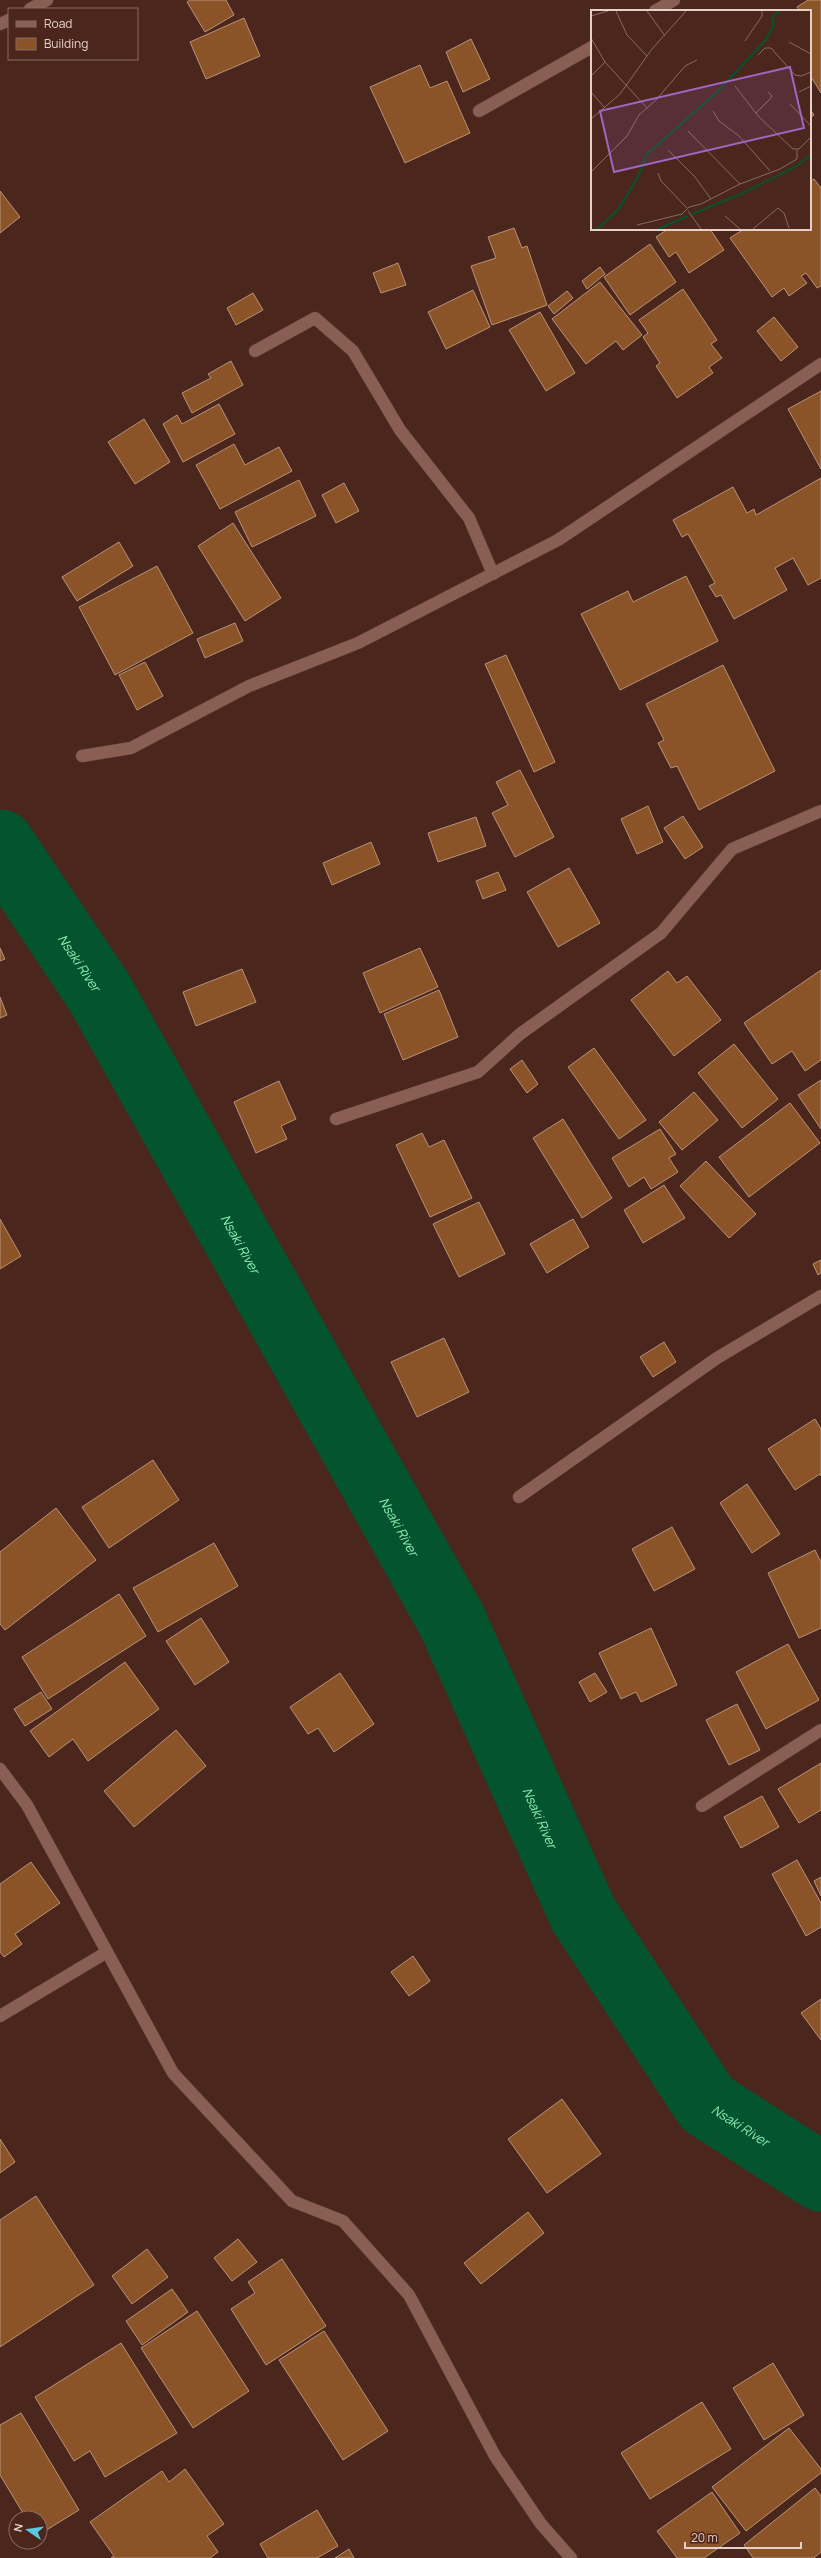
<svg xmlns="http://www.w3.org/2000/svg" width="821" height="2558" font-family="Manrope,sans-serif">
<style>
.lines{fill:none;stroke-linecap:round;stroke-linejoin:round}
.river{stroke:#04542f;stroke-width:69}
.building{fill:#8b5328;stroke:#b89379}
.minor-casing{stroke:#63443c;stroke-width:13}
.minor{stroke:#895f54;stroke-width:12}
.labels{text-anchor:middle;stroke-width:3.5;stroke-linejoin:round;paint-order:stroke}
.water-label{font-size:13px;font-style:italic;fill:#8cecb0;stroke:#4a261d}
.inset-river{fill:none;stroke:#04542f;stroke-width:2}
.inset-road{fill:none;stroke:#896a62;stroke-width:1}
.view{fill:#a165c2;fill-opacity:0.15;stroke:#a165c2;stroke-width:2}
.inset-edge{fill:none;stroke:#e8d0c9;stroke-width:2}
</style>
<rect width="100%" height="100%" fill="#4a261d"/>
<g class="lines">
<path class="river" id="s1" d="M0 844 99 992 452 1621 583 1914 707 2104 821 2177"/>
</g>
<path class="building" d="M190 0H226L234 15 205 32 187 2Z
M808 0H821V93L810 75V11H800L797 7Z
M244 18 260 56 206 79 190 42Z
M471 39 490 79 463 92 446 52Z
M420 65 430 88 447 81 470 133 405 163 370 87Z
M810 109 814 115 810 118Z
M814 179 821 188V286L817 288 806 273 801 276 807 283 789 296 784 288 772 297 730 238 744 229H810V180L811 181Z
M0 191 20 217 0 233Z
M514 228 522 248 527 246 547 305 492 325 471 266 496 258 488 237Z
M668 229H710L724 250 689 273 676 252 669 257 656 237Z
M650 244 676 282 630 315 604 277Z
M398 263 406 285 381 293 373 273Z
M600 267 605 274 587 289 582 281Z
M600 282 642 335 623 350 616 341 586 364 552 319Z
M683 289 717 340 711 344 722 358 709 367 713 373 677 398 656 366 660 363 643 337 648 333 639 320Z
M473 290 490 327 446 349 428 312Z
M567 291 573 298 554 314 548 306Z
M253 293 263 310 236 325 227 308Z
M540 312 575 373 546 391 509 330Z
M774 317 798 347 781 361 757 331Z
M231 361 243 385 192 413 182 393 211 378 208 374Z
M821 391V469L788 409Z
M219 404 235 434 183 462 163 424 177 415 182 424Z
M144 419 170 462 135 484 108 442Z
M234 444 245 465 279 447 292 471 220 509 196 465Z
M821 478V578L808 585 793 558 775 568 787 590 734 619 721 595 716 597 709 586 715 583 688 534 682 537 673 520 733 487 747 513 754 509 756 515Z
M299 480 316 516 252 547 235 512Z
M344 483 359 511 336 523 322 495Z
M233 523 281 598 245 621 198 546Z
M119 542 133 566 77 601 62 577Z
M157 566 193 633 115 675 79 607Z
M686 576 718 641 620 690 581 614 628 591 633 602Z
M235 623 243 641 205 658 197 639Z
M506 655 555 762 534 772 485 664Z
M145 662 163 696 137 710 119 675Z
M723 665 775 771 699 810 677 766 671 768 658 743 664 740 646 704Z
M520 770 554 837 515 857 492 813 508 805 496 782Z
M648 806 663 842 637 854 621 819Z
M683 816 703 847 685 859 664 828Z
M476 817 486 846 438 862 428 833Z
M371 842 380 864 332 885 323 863Z
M569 868 600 923 558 947 527 892Z
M498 872 506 890 483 899 476 881Z
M0 948 5 959 0 961Z
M420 948 438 987 380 1013 363 973Z
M242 969 256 1002 196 1026 183 992Z
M821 970V1060L805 1071 792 1051 772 1064 744 1023Z
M668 971 677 983 687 976 721 1020 674 1056 631 1000Z
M439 990 458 1037 403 1060 384 1014Z
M0 997 7 1015 0 1018Z
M734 1044 778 1099 742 1128 698 1073Z
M594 1048 646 1120 619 1139 568 1067Z
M522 1060 538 1084 527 1093 510 1069Z
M821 1080V1129L798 1095Z
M279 1081 296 1119 281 1126 287 1139 256 1153 234 1102Z
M694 1092 718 1120 682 1150 659 1122Z
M790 1103 820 1143 749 1197 719 1157Z
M563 1119 612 1198 582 1218 533 1138Z
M660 1129 676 1154 669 1158 678 1172 651 1189 644 1177 629 1187 612 1158Z
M422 1133 429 1147 444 1140 472 1198 430 1217 396 1145Z
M706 1161 756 1214 729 1238 680 1186Z
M664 1185 685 1218 643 1243 624 1210Z
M479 1202 505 1254 459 1277 433 1224Z
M0 1219 21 1256 0 1269Z
M573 1219 589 1247 547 1273 530 1244Z
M821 1260V1273L818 1275 813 1264Z
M444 1338 469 1392 417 1417 391 1362Z
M664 1342 676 1362 653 1377 640 1357Z
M815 1419 821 1429V1476L820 1474 795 1490 768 1449Z
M153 1460 179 1500 109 1548 82 1507Z
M747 1484 780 1534 752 1553 720 1503Z
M56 1508 96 1560 5 1630 0 1624V1552Z
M672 1527 695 1569 654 1591 632 1549Z
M214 1543 238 1586 158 1632 133 1588Z
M815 1550 821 1562V1628L799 1638 768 1573Z
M119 1594 146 1636 48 1699 22 1657Z
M201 1618 229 1662 195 1685 166 1641Z
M651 1628 677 1685 641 1702 636 1692 621 1699 599 1653Z
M788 1644 819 1700 766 1729 736 1672Z
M125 1662 159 1709 88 1761 73 1739 49 1757 30 1731Z
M340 1673 374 1724 334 1752 318 1728 308 1734 290 1707Z
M595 1673 607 1692 590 1702 579 1682Z
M41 1692 52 1709 25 1726 14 1709Z
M737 1704 760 1750 729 1765 706 1720Z
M176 1730 206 1766 134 1827 104 1791Z
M821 1763V1810L799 1823 778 1789Z
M762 1796 779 1827 741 1848 724 1817Z
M797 1860 821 1903V1927L806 1936 772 1874Z
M31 1862 60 1903 15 1934 22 1944 4 1957 0 1952V1884Z
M821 1877V1896L814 1881Z
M413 1956 430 1981 409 1996 391 1972Z
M821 1999V2040L801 2013Z
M562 2099 601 2154 547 2193 508 2139Z
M0 2139 15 2162 0 2173Z
M36 2196 94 2285 0 2347V2220Z
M528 2212 544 2233 481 2284 464 2263Z
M238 2239 257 2262 232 2281 214 2258Z
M147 2249 168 2277 132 2304 112 2276Z
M282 2259 326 2326 266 2365 231 2309 255 2293 248 2282Z
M172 2289 188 2312 142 2345 126 2321Z
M197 2311 249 2391 193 2428 141 2348Z
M324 2331 388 2431 343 2460 279 2360Z
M121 2343 177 2433 105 2477 90 2451 74 2461 35 2397Z
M773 2363 804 2415 764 2440 733 2388Z
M702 2402 731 2449 650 2499 621 2453Z
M21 2413 79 2510 40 2534V2518H26L0 2475V2425Z
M789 2428 821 2469V2473L746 2531 712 2487Z
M185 2469 224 2524 207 2536 218 2552 210 2558H111L114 2556 90 2522 162 2471 169 2482Z
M815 2488 821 2496V2552L814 2558H753L744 2545Z
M712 2492 740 2533 704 2558H677L657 2531Z
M317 2510 338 2546 317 2558H268L260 2544Z
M349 2549 354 2558H335Z"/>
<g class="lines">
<defs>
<path id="minor" d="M30 9 47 0
M655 11 674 0
M0 24 9 20
M479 111 592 47
M255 351 315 318 353 351 400 430 469 518 493 574
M82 756 131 748 249 686 358 643 558 540 821 364
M336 1119 478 1072 520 1034 661 933 732 849 821 811
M519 1497 717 1358 821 1296
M0 1769 27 1805 173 2073 292 2201 343 2221 409 2295 495 2456 541 2524 571 2558
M702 1806 821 1730
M0 2016 107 1952"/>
</defs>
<use href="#minor" class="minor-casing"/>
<use href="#minor" class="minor"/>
</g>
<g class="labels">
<g class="water-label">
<text dy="5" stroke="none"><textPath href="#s1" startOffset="143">Nsaki River</textPath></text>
<text dy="5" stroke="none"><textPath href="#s1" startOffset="467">Nsaki River</textPath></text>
<text dy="5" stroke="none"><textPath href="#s1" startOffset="791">Nsaki River</textPath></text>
<text dy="5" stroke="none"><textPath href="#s1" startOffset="1115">Nsaki River</textPath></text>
<text dy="5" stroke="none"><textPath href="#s1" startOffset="1487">Nsaki River</textPath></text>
</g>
</g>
<g transform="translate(591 10)">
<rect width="220" height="220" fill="#4a261d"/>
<path class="inset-river" d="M101 204 150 184 204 157 220 145M6 219 27 200 48 165 55 145 127 81 174 31 183 15 181 8 188 1M67 219 97 206"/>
<path class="inset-road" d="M25 1 36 25 56 46M56 1 74 26M0 6 17 1M0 28 14 52 56 98M154 31 171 6V1M198 32 220 44M167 45 174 38H180L204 65 210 66 220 62M0 66 14 52M144 76 168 107 202 139H208L220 127M0 82 13 97M208 82 220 76M199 94 220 116M122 101 128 111 148 126 179 161M165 103 179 89 181 86 177 82M0 109 29 84 61 39 95 1M97 121 149 174M77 140 104 167 120 189M0 162 36 126 48 105 65 90 94 56 106 50M67 163 70 171 97 199M97 201 110 219M134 206 149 219M46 215 91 204 98 197 110 194 149 174 189 159 206 149V140M162 219 187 198 193 203 198 218"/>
<path class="view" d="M199 57 213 118 23 162 9 101Z"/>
<rect width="220" height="220" class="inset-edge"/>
</g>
<rect x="8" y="8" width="130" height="52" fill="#4a261d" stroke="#896a62"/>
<rect x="16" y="21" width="20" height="6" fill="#895f54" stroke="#896a62"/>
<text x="44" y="28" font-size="12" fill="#e8d0c9">Road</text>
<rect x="16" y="38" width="20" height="12" fill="#8b5328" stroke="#896a62"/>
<text x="44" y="48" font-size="12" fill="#e8d0c9">Building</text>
<g transform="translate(28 2530) rotate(283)"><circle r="19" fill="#4a261d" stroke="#896a62"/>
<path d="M0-3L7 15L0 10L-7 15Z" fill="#58c9e3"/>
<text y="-6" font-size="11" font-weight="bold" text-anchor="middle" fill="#e8d0c9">N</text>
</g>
<path d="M685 2542v6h116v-6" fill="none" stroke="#e8d0c9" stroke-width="2"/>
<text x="691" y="2542" font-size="12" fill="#e8d0c9" stroke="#4a261d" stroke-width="3" paint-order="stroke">20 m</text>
</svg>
